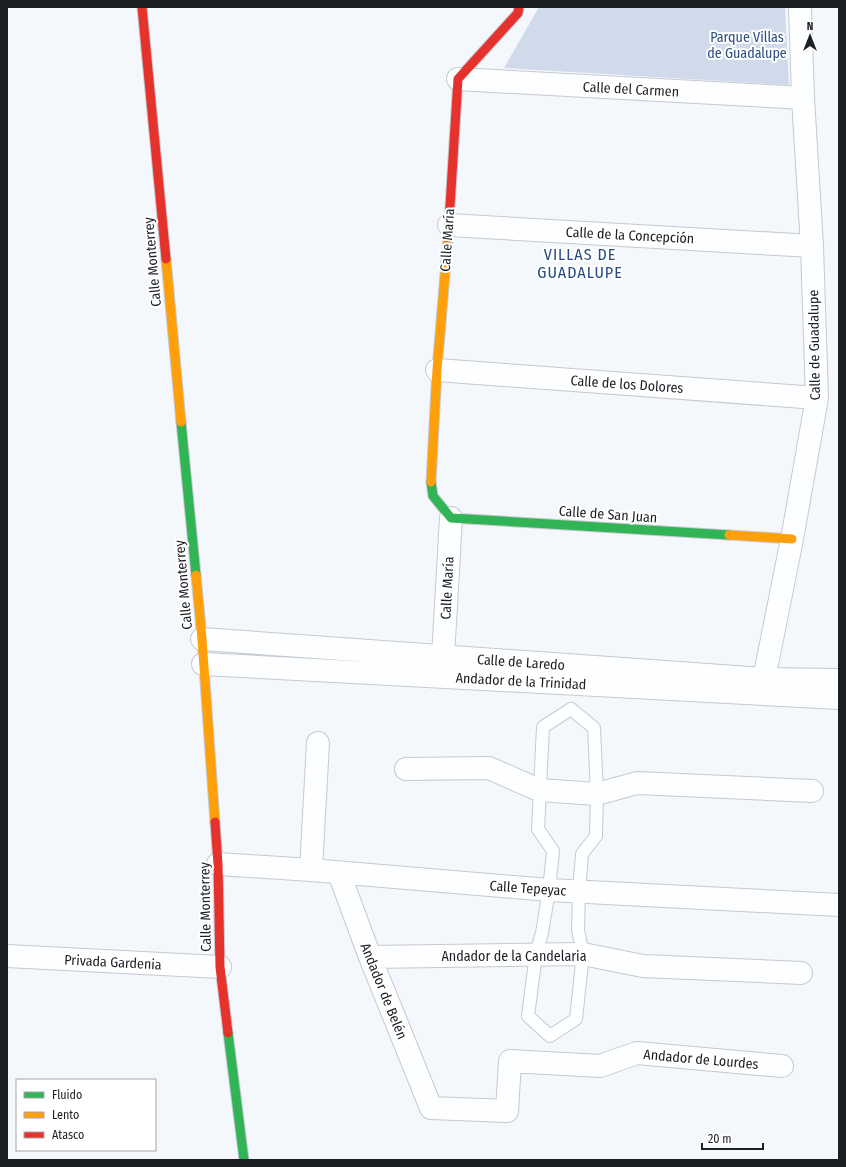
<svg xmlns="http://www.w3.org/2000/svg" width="846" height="1167" font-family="'Fira Sans Condensed',sans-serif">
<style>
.green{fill:#d1daea}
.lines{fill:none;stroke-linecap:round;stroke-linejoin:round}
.lane-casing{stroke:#c6c9ce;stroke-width:14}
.street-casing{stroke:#c6c9ce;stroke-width:24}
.fast-casing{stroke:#c6c9ce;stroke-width:11}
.slow-casing{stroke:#c6c9ce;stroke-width:11}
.jam-casing{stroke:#c6c9ce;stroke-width:11}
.lane{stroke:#fdfeff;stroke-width:12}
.street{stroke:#fdfeff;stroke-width:22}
.fast{stroke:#30b455;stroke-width:9}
.slow{stroke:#ff9f0a;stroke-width:9}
.jam{stroke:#e5322d;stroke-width:9}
.labels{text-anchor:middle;stroke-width:4;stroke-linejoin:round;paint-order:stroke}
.park-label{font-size:14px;fill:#2e4d7f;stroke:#fff}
.street-label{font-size:14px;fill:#1c1f24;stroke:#fff}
.quarter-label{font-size:16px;letter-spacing:1px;fill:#294a81;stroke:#fff}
</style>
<rect width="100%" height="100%" fill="#f4f7fc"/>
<path class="green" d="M539 7H785L789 85 504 68Z"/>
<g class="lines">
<defs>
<path id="lane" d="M571 709 594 728 597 794 596 836 582 854 579 891 578 930 583 954 576 1019 550 1036 528 1016 536 954 542 933 549 890 553 851 538 829 543 727Z"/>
<path id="street" d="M458 79 803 98
M449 225 812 246
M437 370 817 398
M202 639 764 679 839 680
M443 657 451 518
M203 664 839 698
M764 679 792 539 817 398 812 246 803 98 800 7
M406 769 489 768 539 790 597 794 637 783 812 791
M218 864 311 870 549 890 839 905
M311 870 318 743
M339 873 370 957 431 1108 507 1111 510 1061 600 1066 637 1053 782 1066
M7 956 220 967
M370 957 583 954 643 966 801 973"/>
<path id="fast" d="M181 422 196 575
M431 482 433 496 451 518 729 535
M228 1033 244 1160"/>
<path id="slow" d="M166 259 181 422
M431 482 437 370 448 238
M729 535 792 539
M196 575 202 639 215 822"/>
<path id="jam" d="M142 7 166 259
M448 238 458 79 518 13 519 7
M215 822 218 864 220 967 228 1033"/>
</defs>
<use href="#lane" class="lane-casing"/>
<use href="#street" class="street-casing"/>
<use href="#fast" class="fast-casing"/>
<use href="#slow" class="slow-casing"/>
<use href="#jam" class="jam-casing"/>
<use href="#lane" class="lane"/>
<use href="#street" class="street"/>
<use href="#fast" class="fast"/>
<use href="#slow" class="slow"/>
<use href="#jam" class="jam"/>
</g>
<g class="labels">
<g class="park-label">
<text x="747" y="42">Parque Villas<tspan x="747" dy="16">de Guadalupe</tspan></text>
</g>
<g class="street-label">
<text transform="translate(631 89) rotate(3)" y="5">Calle del Carmen</text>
<text transform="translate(630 235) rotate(3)" y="5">Calle de la Concepción</text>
<text transform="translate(447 240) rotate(-86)" y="5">Calle María</text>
<text transform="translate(152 262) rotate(-95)" y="5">Calle Monterrey</text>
<text transform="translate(814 345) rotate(-91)" y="5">Calle de Guadalupe</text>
<text transform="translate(627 384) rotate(4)" y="5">Calle de los Dolores</text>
<text transform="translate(608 514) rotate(4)" y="5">Calle de San Juan</text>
<text transform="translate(183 585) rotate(-95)" y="5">Calle Monterrey</text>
<text transform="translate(447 588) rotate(-87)" y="5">Calle María</text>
<text transform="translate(521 662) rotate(4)" y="5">Calle de Laredo</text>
<text transform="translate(521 681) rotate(3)" y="5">Andador de la Trinidad</text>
<text transform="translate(528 888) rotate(4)" y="5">Calle Tepeyac</text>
<text transform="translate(205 907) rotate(-91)" y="5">Calle Monterrey</text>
<text x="514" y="961">Andador de la Candelaria</text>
<text transform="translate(113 962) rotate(3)" y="5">Privada Gardenia</text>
<text transform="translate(384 991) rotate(68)" y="5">Andador de Belén</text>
<text transform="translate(701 1059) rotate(5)" y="5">Andador de Lourdes</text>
</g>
<g class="quarter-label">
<text x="580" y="260">VILLAS DE<tspan x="580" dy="18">GUADALUPE</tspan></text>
</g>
</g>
<rect width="846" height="1167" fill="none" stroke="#1c1f24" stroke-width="16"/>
<rect x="16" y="1079" width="140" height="72" fill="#ffffff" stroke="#a4a5a7"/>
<rect x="24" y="1092" width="20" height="6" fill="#30b455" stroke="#a4a5a7"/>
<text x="52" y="1099" font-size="12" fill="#1c1f24">Fluido</text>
<rect x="24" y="1112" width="20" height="6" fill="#ff9f0a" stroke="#a4a5a7"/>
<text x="52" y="1119" font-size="12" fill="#1c1f24">Lento</text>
<rect x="24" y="1132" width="20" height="6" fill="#e5322d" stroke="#a4a5a7"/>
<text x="52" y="1139" font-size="12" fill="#1c1f24">Atasco</text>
<g transform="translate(810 36)" stroke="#ffffff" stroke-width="3" paint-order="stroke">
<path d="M0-3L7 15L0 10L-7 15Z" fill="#1c1f24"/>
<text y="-6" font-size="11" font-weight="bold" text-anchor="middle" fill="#1c1f24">N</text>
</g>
<path d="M702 1143v6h61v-6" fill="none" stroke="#1c1f24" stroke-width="2"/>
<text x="708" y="1143" font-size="12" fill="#1c1f24" stroke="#ffffff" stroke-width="3" paint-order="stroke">20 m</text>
</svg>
